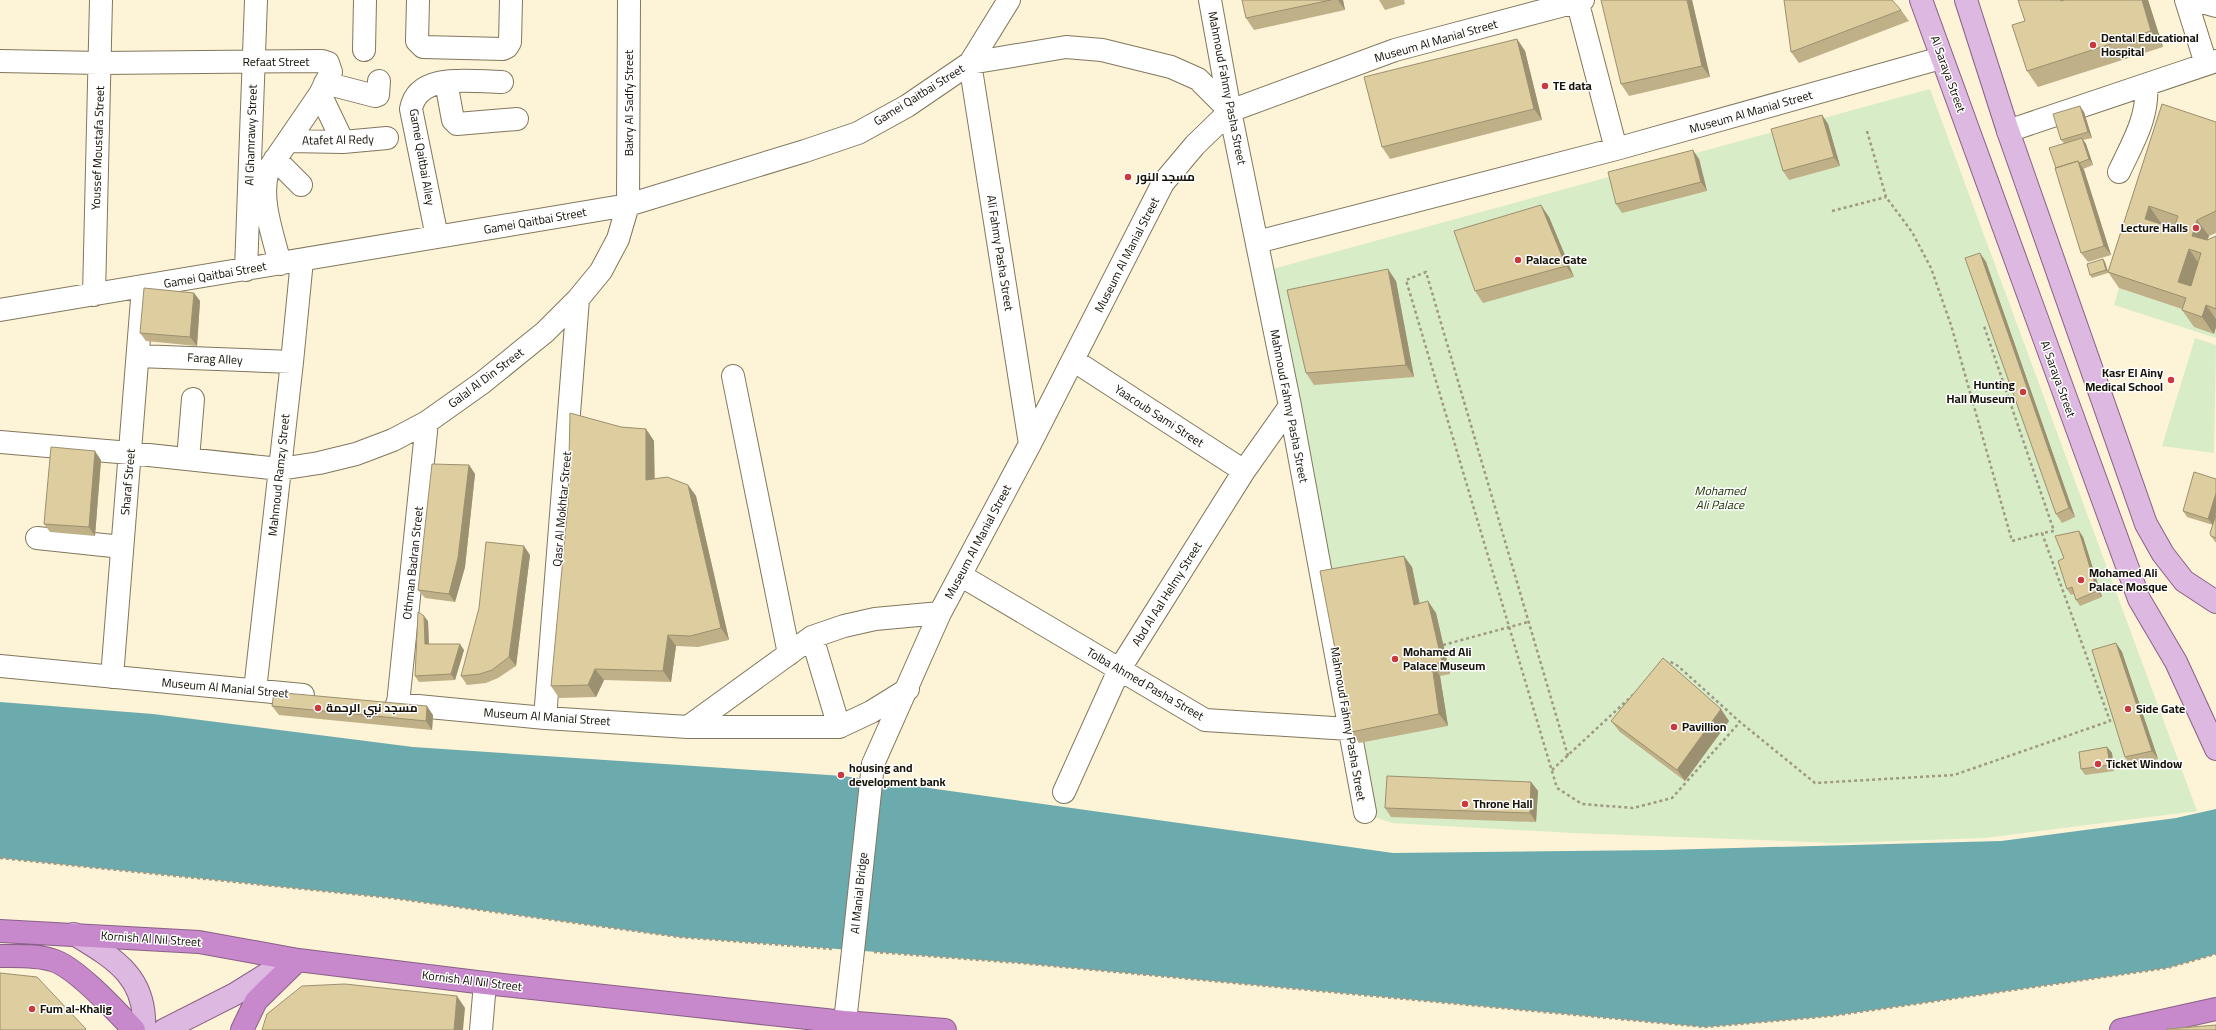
<svg xmlns="http://www.w3.org/2000/svg" width="2216" height="1030" font-family="Georgia,Cairo,serif">
<style>
.green{fill:#d8ecc7}
.water{fill:#6baaad}
.lines{fill:none;stroke-linecap:round;stroke-linejoin:round}
.minor-casing{stroke:#80775e;stroke-width:24}
.major-casing{stroke:#896087;stroke-width:24}
.highway-casing{stroke:#896087;stroke-width:24}
.path{stroke:#9f9883;stroke-width:2.5;stroke-dasharray:3 3;stroke-linecap:butt}
.minor{stroke:#fff;stroke-width:22}
.major{stroke:#ddb8e0;stroke-width:22}
.highway{stroke:#c789cb;stroke-width:22}
.minor-bridge-casing{stroke:#80775e;stroke-width:24;stroke-linecap:butt}
.minor-bridge{stroke:#fff;stroke-width:22}
.wall{fill:#bfb088;fill-rule:evenodd}
.shaded-wall{fill:#9b906f}
.building{fill:#decd9e;stroke:#9b906f;fill-rule:evenodd}
.poi-dot{fill:#c9393d;stroke:#fff;stroke-width:1.5}
.labels{text-anchor:middle;stroke-width:3;stroke-linejoin:round;paint-order:stroke}
.poi-label{font-size:12px;font-weight:bold;fill:#17140a;stroke:#fff;text-anchor:start}
.street-label{font-size:12px;fill:#17140a;stroke:#fff}
.park-label{font-size:12px;font-style:italic;fill:#213707;stroke:#fff}
</style>
<rect width="100%" height="100%" fill="#fdf3d6"/>
<path class="green" d="M1930 89 2197 811 1985 838 1836 843 1573 833 1392 823 1369 815 1269 270Z
M2119 288 2198 314 2214 333 2216 327V338L2114 305Z
M2195 338 2216 345 2214 453 2162 446Z"/>
<path class="water" d="M0 702 153 714 413 747 843 776 1393 853 1662 850 2001 841 2176 818 2216 809V954L2167 968 1831 1016 1705 1027 1020 963 679 937 392 898 0 858Z"/>
<g class="lines">
<defs>
<path id="minor" d="M418 0 417 41 423 47 503 49 507 47 510 42 511 0
M1210 0 1230 111 1290 406 1365 812
M1577 0 1616 149
M2186 0 2206 64
M2195 0 2216 6
M364 50 365 0
M0 61 100 63 322 61 328 63 331 72 320 94 268 170C259 200 273 234 280 264
M446 82 453 120 457 124 517 119
M325 83 375 96 378 95 379 81
M320 94 343 142
M2008 131 2216 61
M289 141 343 142 387 138
M275 159 301 185
M2119 172C2132 144 2149 117 2146 85
M437 237 411 109C418 71 473 82 502 82
M1257 242 1616 149 1941 58
M246 270 256 0
M94 295 101 0
M0 310 628 205 805 151 858 133 907 106 970 63 1009 0
M138 356 292 362
M1073 360 1244 471
M733 376 789 654
M0 442 130 453 280 469 319 463 356 454 393 440 427 422 482 383 545 332 578 299 601 271 618 239 628 205 629 0
M1030 444 970 63 1066 47 1102 50 1171 67 1198 79 1230 111
M188 459 193 399
M37 538 122 547
M960 575 1205 720 1349 729
M812 637 839 727
M0 666 303 695
M112 677 143 287
M255 690 292 362 302 260
M397 704 545 718 688 727H839L871 712 908 689
M398 704 427 422
M545 718 578 299
M688 727 812 637 844 626 875 619 940 613
M873 764 940 613 1030 444 1163 183 1195 145 1230 111 1395 50 1583 0
M1064 792 1119 670 1244 471 1290 406
M481 1030 485 983
M844 1030 852 960"/>
<path id="major" d="M1921 0 2139 599 2176 662 2216 749
M1966 0 2008 131 2146 524 2163 554 2184 581 2216 602
M74 934C115 959 147 977 144 1030
M164 1030 235 994 291 959"/>
<path id="highway" d="M0 931 199 942 298 960 485 983 844 1022 945 1030
M0 956C17 956 36 955 52 960 75 966 117 1012 134 1030
M242 1030 256 1001 298 960
M2121 1030 2216 1009"/>
</defs>
<use href="#minor" class="minor-casing"/>
<use href="#major" class="major-casing"/>
<use href="#highway" class="highway-casing"/>
<path class="path" d="M1867 131 1886 197 1912 232 1931 268 1951 325 2012 541 2042 533
M1832 211 1886 197
M1443 645 1528 622
M1666 664 1669 661 1678 666 1740 722 1815 783 1954 775 2110 721 2042 533 2054 531 1984 326
M1568 756 1426 272 1406 280 1557 788 1582 804 1633 808 1672 798 1740 722
M1552 770 1635 693
M0 858 392 898 679 937 833 949
M874 952 1020 963 1705 1027 1831 1016 2167 968 2216 954"/>
<use href="#minor" class="minor"/>
<use href="#major" class="major"/>
<use href="#highway" class="highway"/>
<defs>
<path id="minor-bridge" d="M852 960 873 764"/>
</defs>
<use href="#minor-bridge" class="minor-bridge-casing"/>
<use href="#minor-bridge" class="minor-bridge"/>
</g>
<path class="wall" d="M1242 0H1343L1345 10 1254 30 1246 18Z
M1379 0H1404L1405 4 1385 10Z
M1692 0 1710 77 1629 96 1621 84Z
M2018 0H2148L2163 47 2038 87 2027 71 2025 21Z
M1901 10 1909 21 1799 63 1791 52Z
M1517 39 1525 51 1542 120 1390 159 1382 147Z
M2162 104 2216 122V233L2209 236 2207 240 2216 236V327L2214 334 2194 327 2182 310V309L2119 288 2108 272V273L2092 278 2090 275 2103 259 2105 262 2108 271ZM2161 223 2175 227 2174 228 2160 224Z
M2084 112 2092 138 2083 140 2086 144 2093 165 2083 169 2084 170 2111 255 2088 262 2081 253 2056 168 2064 143 2061 140Z
M1822 115 1828 124 1840 166 1789 180 1783 171Z
M1699 159 1707 191 1622 213 1616 204Z
M1549 217 1574 277 1483 303 1475 291Z
M1980 253 1986 262 2075 517 2062 523 2056 514Z
M1396 281 1414 377 1314 385 1306 373Z
M194 293 200 301 197 346 146 341 140 333Z
M621 427 646 429 654 441V479L688 485 696 496 729 640 698 647 676 646 671 682 604 680 596 697 559 698 551 686Z
M101 460 95 536 50 532 44 524Z
M469 465 475 474 465 567 455 602 425 598 418 590Z
M2216 479V513L2213 525 2187 517 2183 511Z
M2216 515V543L2211 536Z
M2079 531 2083 537 2102 597 2080 606 2076 600 2074 594 2071 595 2067 589 2064 558Z
M530 555 516 666 498 678 486 683 467 685 461 676Z
M1412 567 1420 604 1436 613 1450 674 1440 676 1448 726 1359 743 1351 732Z
M428 621 429 644 464 650 455 680 419 682 415 676Z
M2116 643 2122 652 2158 759 2131 766 2125 757Z
M272 706 433 715 432 730 279 715Z
M1611 721H1729L1685 781 1620 732Z
M2107 747 2112 753 2114 771 2085 775 2081 769Z
M1531 782 1538 791 1536 822 1391 817 1385 808Z"/>
<path class="shaded-wall" d="M1338 0H1343L1345 10Z
M1687 0H1692L1710 77 1702 66Z
M2142 0H2148L2163 47 2151 31Z
M1517 39 1525 51 1542 120 1534 109Z
M2080 106 2084 112 2092 138 2088 132Z
M1822 115 1828 124 1840 166 1834 157Z
M2082 138 2086 144 2093 165 2089 159Z
M1693 150 1699 159 1707 191 1701 182Z
M2078 161 2084 170 2111 255 2104 246Z
M1541 205 1549 217 1574 277 1566 266Z
M2149 206 2161 223 2157 235 2145 219Z
M2197 220 2209 236 2203 252 2192 236Z
M2189 249 2200 265 2189 298 2178 282Z
M1980 253 1986 262 2075 517 2069 508Z
M2103 259 2105 262 2108 273 2106 270Z
M1388 269 1396 281 1414 377 1406 365Z
M194 293 200 301 197 346 190 337Z
M2206 305 2216 319V327L2214 334 2202 317Z
M646 429 654 441 655 491 646 480Z
M95 451 101 460 95 536 89 527Z
M469 465 475 474 465 567 455 602 449 594Z
M688 485 696 496 729 640 721 628Z
M2216 493V513L2213 525 2208 519Z
M2079 531 2083 537 2102 597 2097 591Z
M524 546 530 555 516 666 509 657Z
M1404 556 1412 567 1422 617 1414 605Z
M1428 601 1436 613 1450 674 1442 662Z
M424 616 428 621 429 650 425 644Z
M668 635 676 646 671 682 663 671Z
M2116 643 2122 652 2158 759 2152 751Z
M460 644 464 650 455 680 451 674Z
M1432 665 1440 676 1448 726 1439 714Z
M595 669 604 680 596 697 588 685Z
M427 706 433 715 432 730 426 721Z
M1721 709 1729 721 1685 781 1677 770Z
M2107 747 2112 753 2114 771 2110 765Z
M1531 782 1538 791 1536 822 1530 813Z
M457 996 465 1008 463 1030H454Z"/>
<path class="building" d="M1242 0H1331L1246 18Z
M1601 0H1687L1702 66 1621 84Z
M1784 0H1892L1901 10 1791 52Z
M2018 0H2061V1L2065 0H2142L2151 31 2027 71 2012 25 2025 21Z
M1517 39 1534 109 1382 147 1364 77Z
M2162 104 2216 122V211L2197 220 2192 236 2207 240 2216 236V309L2206 305 2202 317 2182 310 2186 298 2108 272ZM2149 206 2178 216 2174 228 2145 219ZM2189 249 2201 253 2191 286 2178 282Z
M2080 106 2088 132 2061 140 2053 114Z
M1822 115 1834 157 1783 171 1771 129Z
M2082 138 2089 159 2079 163 2078 161 2056 168 2049 148Z
M1693 150 1701 182 1616 204 1608 172Z
M2078 161 2104 246 2081 253 2055 168Z
M1541 205 1566 266 1475 291 1454 231Z
M1980 253 2069 508 2056 514 1965 258Z
M2103 259 2106 270 2090 275 2087 264Z
M1388 269 1406 365 1306 373 1287 290Z
M144 288 194 293 190 337 140 333Z
M570 413 621 427 646 429V480L667 477 688 485 721 628 690 636 668 635 663 671 595 669 588 685 551 686 568 504Z
M51 447 95 451 89 527 44 524Z
M432 464 469 465 458 558 449 594 418 590Z
M2194 472 2216 479V493L2208 519 2183 511Z
M2216 515V538L2211 536 2210 533Z
M2079 531 2097 591 2076 600 2072 587 2067 589 2058 561 2064 558 2055 536Z
M486 542 524 546 509 657 492 670 480 674 461 676 479 608Z
M1404 556 1414 605 1428 601 1442 662 1432 665 1439 714 1351 732 1320 571Z
M418 612 424 616 425 644H460L451 674 415 676Z
M2116 643 2152 751 2125 757 2092 650Z
M1663 658 1721 709 1677 770 1611 721Z
M274 692 427 706 426 721 272 706Z
M2107 747 2110 765 2081 769 2079 752Z
M1387 776 1531 782 1530 813 1385 808Z
M0 973 37 977 86 1029 85 1030H0Z
M345 984 457 996 454 1030H262L267 1014 302 986Z
M2216 1025V1030H2167V1029Z"/>
<g class="poi-dot">
<circle cx="2093" cy="45" r="4"/>
<circle cx="1545" cy="86" r="4"/>
<circle cx="1128" cy="177" r="4"/>
<circle cx="2196" cy="228" r="4"/>
<circle cx="1518" cy="260" r="4"/>
<circle cx="2171" cy="380" r="4"/>
<circle cx="2023" cy="392" r="4"/>
<circle cx="2081" cy="580" r="4"/>
<circle cx="1395" cy="659" r="4"/>
<circle cx="318" cy="708" r="4"/>
<circle cx="2128" cy="709" r="4"/>
<circle cx="1674" cy="727" r="4"/>
<circle cx="2098" cy="764" r="4"/>
<circle cx="841" cy="775" r="4"/>
<circle cx="1465" cy="804" r="4"/>
<circle cx="32" cy="1009" r="4"/>
</g>
<g class="labels">
<g class="poi-label">
<text x="2101" y="42">Dental Educational<tspan x="2101" dy="14">Hospital</tspan></text>
<text x="1553" y="90">TE data</text>
<text x="1136" y="181">مسجد النور</text>
<text x="2188" y="232" text-anchor="end">Lecture Halls</text>
<text x="1526" y="264">Palace Gate</text>
<text x="2163" y="377" text-anchor="end">Kasr El Ainy<tspan x="2163" dy="14">Medical School</tspan></text>
<text x="2015" y="389" text-anchor="end">Hunting<tspan x="2015" dy="14">Hall Museum</tspan></text>
<text x="2089" y="577">Mohamed Ali<tspan x="2089" dy="14">Palace Mosque</tspan></text>
<text x="1403" y="656">Mohamed Ali<tspan x="1403" dy="14">Palace Museum</tspan></text>
<text x="326" y="712">مسجد نبي الرحمة</text>
<text x="2136" y="713">Side Gate</text>
<text x="1682" y="731">Pavillion</text>
<text x="2106" y="768">Ticket Window</text>
<text x="849" y="772">housing and<tspan x="849" dy="14">development bank</tspan></text>
<text x="1473" y="808">Throne Hall</text>
<text x="40" y="1013">Fum al-Khalig</text>
</g>
<g class="street-label">
<text transform="translate(1436 41) rotate(-16)" y="4">Museum Al Manial Street</text>
<text x="276" y="66">Refaat Street</text>
<text transform="translate(1948 74) rotate(70)" y="4">Al Saraya Street</text>
<text transform="translate(1227 88) rotate(79)" y="4">Mahmoud Fahmy Pasha Street</text>
<text transform="translate(919 95) rotate(-32)" y="4">Gamei Qaitbai Street</text>
<text transform="translate(629 103) rotate(-90)" y="4">Bakry Al Sadfy Street</text>
<text transform="translate(1751 112) rotate(-16)" y="4">Museum Al Manial Street</text>
<text transform="translate(251 135) rotate(-88)" y="4">Al Ghamrawy Street</text>
<text transform="translate(338 140) rotate(-1)" y="4">Atafet Al Redy</text>
<text transform="translate(98 148) rotate(-88)" y="4">Youssef Moustafa Street</text>
<text transform="translate(422 157) rotate(80)" y="4">Gamei Qaitbai Alley</text>
<text transform="translate(535 221) rotate(-10)" y="4">Gamei Qaitbai Street</text>
<text transform="translate(1000 253) rotate(81)" y="4">Ali Fahmy Pasha Street</text>
<text transform="translate(1127 255) rotate(-63)" y="4">Museum Al Manial Street</text>
<text transform="translate(215 275) rotate(-10)" y="4">Gamei Qaitbai Street</text>
<text transform="translate(215 359) rotate(3)" y="4">Farag Alley</text>
<text transform="translate(486 378) rotate(-37)" y="4">Galal Al Din Street</text>
<text transform="translate(2058 379) rotate(70)" y="4">Al Saraya Street</text>
<text transform="translate(1289 406) rotate(79)" y="4">Mahmoud Fahmy Pasha Street</text>
<text transform="translate(1159 416) rotate(33)" y="4">Yaacoub Sami Street</text>
<text transform="translate(279 475) rotate(-84)" y="4">Mahmoud Ramzy Street</text>
<text transform="translate(128 482) rotate(-85)" y="4">Sharaf Street</text>
<text transform="translate(562 509) rotate(-85)" y="4">Qasr Al Mokhtar Street</text>
<text transform="translate(978 542) rotate(-62)" y="4">Museum Al Manial Street</text>
<text transform="translate(413 563) rotate(-84)" y="4">Othman Badran Street</text>
<text transform="translate(1167 594) rotate(-58)" y="4">Abd Al Aal Helmy Street</text>
<text transform="translate(1145 684) rotate(30)" y="4">Tolba Ahmed Pasha Street</text>
<text transform="translate(225 688) rotate(5)" y="4">Museum Al Manial Street</text>
<text transform="translate(547 717) rotate(4)" y="4">Museum Al Manial Street</text>
<text transform="translate(1348 724) rotate(80)" y="4">Mahmoud Fahmy Pasha Street</text>
<text transform="translate(859 893) rotate(-84)" y="4">Al Manial Bridge</text>
<text transform="translate(151 939) rotate(4)" y="4">Kornish Al Nil Street</text>
<text transform="translate(472 981) rotate(7)" y="4">Kornish Al Nil Street</text>
</g>
<g class="park-label">
<text x="1720" y="495">Mohamed<tspan x="1720" dy="14">Ali Palace</tspan></text>
</g>
</g>
</svg>
